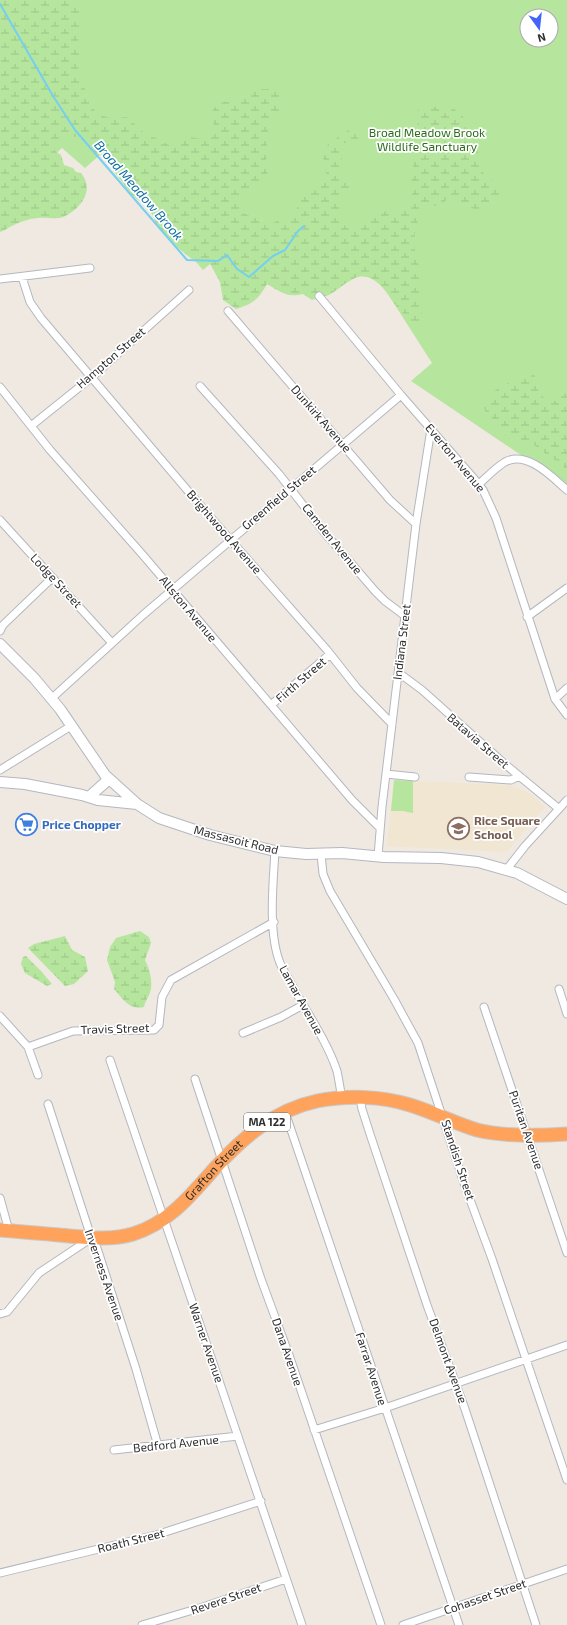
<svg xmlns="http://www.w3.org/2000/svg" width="567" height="1625" font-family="'Exo 2',sans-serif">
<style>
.education{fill:#f0e6d1}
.grass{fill:#b6e59e;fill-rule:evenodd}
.wetland{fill:url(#wetland-marsh)}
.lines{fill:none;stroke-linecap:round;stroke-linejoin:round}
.stream{stroke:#75cff0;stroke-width:2}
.street-casing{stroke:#b4b7c1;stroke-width:9}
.secondary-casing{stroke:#b4b7c1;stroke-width:12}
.highway-casing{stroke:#c9c9c9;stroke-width:15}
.street{stroke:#fff;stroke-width:7}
.secondary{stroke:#fff;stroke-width:10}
.highway{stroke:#ffa35c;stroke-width:13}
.labels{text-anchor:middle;stroke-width:3.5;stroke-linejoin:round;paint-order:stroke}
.shield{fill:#fff;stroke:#6d6d6d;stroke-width:1}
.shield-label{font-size:11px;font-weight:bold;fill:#2e2e2e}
.park-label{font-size:12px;fill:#2c6e1b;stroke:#fff}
.street-label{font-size:12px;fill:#2e2e2e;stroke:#fff}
.education-label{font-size:12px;font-weight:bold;fill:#785e54;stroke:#fff;text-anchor:start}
.shop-label{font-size:12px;font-weight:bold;fill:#366cbe;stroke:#fff;text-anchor:start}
.water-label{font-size:13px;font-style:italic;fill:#0d6fa3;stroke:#fff}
</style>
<defs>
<pattern id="wetland-marsh" width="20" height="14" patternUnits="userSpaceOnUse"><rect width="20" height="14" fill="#b6e59e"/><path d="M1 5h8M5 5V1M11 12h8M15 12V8" fill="none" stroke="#9dc588"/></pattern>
</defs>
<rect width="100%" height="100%" fill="#efe9e1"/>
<path class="education" d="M394 780 506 785 519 788 530 794 545 807 506 852 387 846Z"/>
<path class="grass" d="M0 0H567V486L411 381 432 363 377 277 287 249 262 220 203 270 102 153 85 168 62 148 0 204ZM527 16H551V40H527Z
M394 780 413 781V813L403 811H391Z"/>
<path class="wetland" d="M0 0H74L76 6 81 11 77 22 81 30 78 40 82 50 78 69 86 93 89 96 96 114 110 118 127 117 142 131 171 146 185 136C200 139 204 141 214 127L212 111C220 101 224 101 236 102L242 95 251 89H271L279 95 282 106 281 110 271 123 265 140 269 151 265 162 268 176C258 187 239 191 240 208L245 214 271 224 296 212C301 195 304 196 320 188L326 173 323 157 328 144 350 129C355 131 358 133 358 140L354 143H342C339 149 342 156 342 163 342 169 339 173 337 178L348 183 353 188 351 192 338 203 342 221 345 226 358 228 368 221 386 211 406 208C408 204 414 192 413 188 413 184 411 180 411 176 412 164 422 145 420 133 419 125 412 114 421 107L429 108 448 104 463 116 467 135 477 147 484 175 497 184 502 191C502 206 481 213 469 207 463 204 458 199 453 196H449L443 204 438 206 430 205 426 206 421 211 415 231 414 246 421 275 419 290 422 317 420 326 413 327C408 317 400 311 394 303 386 291 373 271 355 278 346 282 338 290 329 295 324 297 317 298 312 300L303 294C287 298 281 292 267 284 258 300 253 304 236 309L223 300 220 282 209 262 192 259 174 245 159 229 146 202 138 200 131 194 97 149V156L82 137H60L52 144 55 151 61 155 64 165 73 168 76 172 81 173C95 190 81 209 63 217 54 220 47 217 38 218 31 218 20 222 14 225 9 227 6 230 0 232Z
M530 371C545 381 527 397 556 401L564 394 567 393V471L560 462 551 458 529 441H516L509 439 495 426 492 418 486 414 484 407 485 403 492 392Z
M140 931 149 937 151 943 145 960C150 969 154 985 149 995 147 999 145 1002 144 1007 130 1011 122 998 114 989L115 982 107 960 110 947 116 938Z
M65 936 72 950 85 957 88 971 74 984 65 986 28 948 34 944Z
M26 956 41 971 52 984 47 986 25 973 21 964 23 957Z"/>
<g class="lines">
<path class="stream" d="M0 4 53 96 75 130 187 260 218 261 227 255 237 269 249 277 273 256 285 250 298 231 304 226"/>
<defs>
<path id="street" d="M22 277 30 302 41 318 205 511 327 650 357 688 392 724
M0 279 90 268
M319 296 401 395 477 482 483 490 496 518 555 699 567 715
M228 311 390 500 416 524
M200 386 279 474 324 532 375 591 385 601 405 616
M0 387 50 450 142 554 352 800 380 828
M31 426 92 377 189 290
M479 484C487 477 495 468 505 462 527 450 552 477 567 490
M0 520 112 643
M527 617 567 588
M0 631 3 625 52 578
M399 673 422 690 506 765 558 808
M51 699 143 615 401 395
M555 699 567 688
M271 705 330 654
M0 770 71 726
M386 774 415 777
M469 777 511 780 519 776
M275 851C273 884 268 933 280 963 284 972 289 979 293 987 308 1015 327 1041 337 1071 339 1080 340 1089 342 1098
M321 854 323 874 330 891 394 999 418 1043 465 1186 492 1259 567 1480
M378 856 382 807 416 524 431 429
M507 869 525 846 567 800
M559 989 567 1014
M484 1007 567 1253
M0 1016 28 1047 38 1075
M243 1033 281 1017 303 1005
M28 1047 73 1031 154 1030 159 1025 162 997 171 980 274 922
M110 1060 302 1625
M195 1079 261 1279 289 1355 381 1625
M360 1098 362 1109 370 1134 427 1305 465 1409 536 1625
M48 1104 91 1237 97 1248 136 1369 158 1446
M285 1112 459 1625
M0 1198 9 1231
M0 1314 7 1312 39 1273 90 1239
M314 1430 385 1408 567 1345
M114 1450 238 1436
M0 1573 156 1535 261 1501
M142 1625 203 1607 286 1579
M403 1625 567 1569"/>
<path id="secondary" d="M0 644 34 678 60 709 105 775 137 804 159 818 210 835 275 851 306 854 342 853 384 857 441 858 478 862 517 873 567 899
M0 782 25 784 82 795 98 800 137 804
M89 797 109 779"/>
<g id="highway">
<path id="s1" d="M0 1230C20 1232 39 1233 59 1235 83 1237 110 1241 133 1234 169 1223 191 1195 215 1168 243 1137 275 1110 317 1101 346 1095 381 1096 410 1105 433 1112 454 1123 477 1130 506 1137 538 1136 567 1134"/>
</g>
</defs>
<use href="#street" class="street-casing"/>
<use href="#secondary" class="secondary-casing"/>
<use href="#highway" class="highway-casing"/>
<use href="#street" class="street"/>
<use href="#secondary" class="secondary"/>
<use href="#highway" class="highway"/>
</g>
<defs>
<symbol id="supermarket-ring" viewBox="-11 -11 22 22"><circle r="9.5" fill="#fff" stroke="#3f7fe0" stroke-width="1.5"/><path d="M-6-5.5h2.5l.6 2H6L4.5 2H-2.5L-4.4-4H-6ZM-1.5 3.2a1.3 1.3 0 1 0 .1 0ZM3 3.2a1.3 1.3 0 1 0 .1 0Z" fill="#3f7fe0"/></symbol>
<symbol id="school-ring" viewBox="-11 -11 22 22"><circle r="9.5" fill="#fff" stroke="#8d6e63" stroke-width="1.5"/><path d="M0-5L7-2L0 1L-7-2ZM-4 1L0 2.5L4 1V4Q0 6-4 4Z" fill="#8d6e63"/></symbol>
</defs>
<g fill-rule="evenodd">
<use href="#supermarket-ring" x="14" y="812" width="25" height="25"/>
<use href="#school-ring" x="446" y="816" width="25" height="25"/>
</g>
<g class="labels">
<rect class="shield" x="244" y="1113" width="46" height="18" rx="3"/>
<g class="shield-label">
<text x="267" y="1126">MA 122</text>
</g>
<g class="park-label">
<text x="427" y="137">Broad Meadow Brook<tspan x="427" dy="14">Wildlife Sanctuary</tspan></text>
</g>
<g class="street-label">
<text transform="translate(111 358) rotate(-41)" y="4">Hampton Street</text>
<text transform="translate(321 419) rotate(49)" y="4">Dunkirk Avenue</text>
<text transform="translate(455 458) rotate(50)" y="4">Everton Avenue</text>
<text transform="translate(279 498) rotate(-40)" y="4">Greenfield Street</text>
<text transform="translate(224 532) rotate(49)" y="4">Brightwood Avenue</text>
<text transform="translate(332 539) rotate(51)" y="4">Camden Avenue</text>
<text transform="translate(56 581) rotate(47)" y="4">Lodge Street</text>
<text transform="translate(188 609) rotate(50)" y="4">Allston Avenue</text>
<text transform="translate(402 642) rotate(-83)" y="4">Indiana Street</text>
<text transform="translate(301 680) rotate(-41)" y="4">Firth Street</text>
<text transform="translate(478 741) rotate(41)" y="4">Batavia Street</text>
<text transform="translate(236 840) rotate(14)" y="4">Massasoit Road</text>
<text transform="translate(301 1000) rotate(61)" y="4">Lamar Avenue</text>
<text transform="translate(115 1029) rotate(-2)" y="4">Travis Street</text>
<text transform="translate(526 1130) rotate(71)" y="4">Puritan Avenue</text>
<text transform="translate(458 1160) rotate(72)" y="4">Standish Street</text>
<text dy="4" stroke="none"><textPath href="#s1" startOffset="238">Grafton Street</textPath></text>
<text transform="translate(104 1275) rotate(71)" y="4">Inverness Avenue</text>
<text transform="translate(206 1343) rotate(71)" y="4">Warner Avenue</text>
<text transform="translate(287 1352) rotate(71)" y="4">Dana Avenue</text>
<text transform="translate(448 1361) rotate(70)" y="4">Delmont Avenue</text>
<text transform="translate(371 1369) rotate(72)" y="4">Farrar Avenue</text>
<text transform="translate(176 1444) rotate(-6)" y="4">Bedford Avenue</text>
<text transform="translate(131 1541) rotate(-14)" y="4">Roath Street</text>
<text transform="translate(485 1597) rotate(-19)" y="4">Cohasset Street</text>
<text transform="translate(226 1599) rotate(-19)" y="4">Revere Street</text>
</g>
<g class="education-label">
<text x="474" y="825">Rice Square<tspan x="474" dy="14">School</tspan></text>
</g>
<g class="shop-label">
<text x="42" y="829">Price Chopper</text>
</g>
<g class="water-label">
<text transform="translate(139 190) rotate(49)" y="5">Broad Meadow Brook</text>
</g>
</g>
<g transform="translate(539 28) rotate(165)"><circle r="19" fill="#ffffff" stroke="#ababab"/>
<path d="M0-3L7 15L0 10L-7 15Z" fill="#4264fb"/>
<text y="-6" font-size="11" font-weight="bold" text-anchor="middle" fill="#2e2e2e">N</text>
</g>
</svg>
